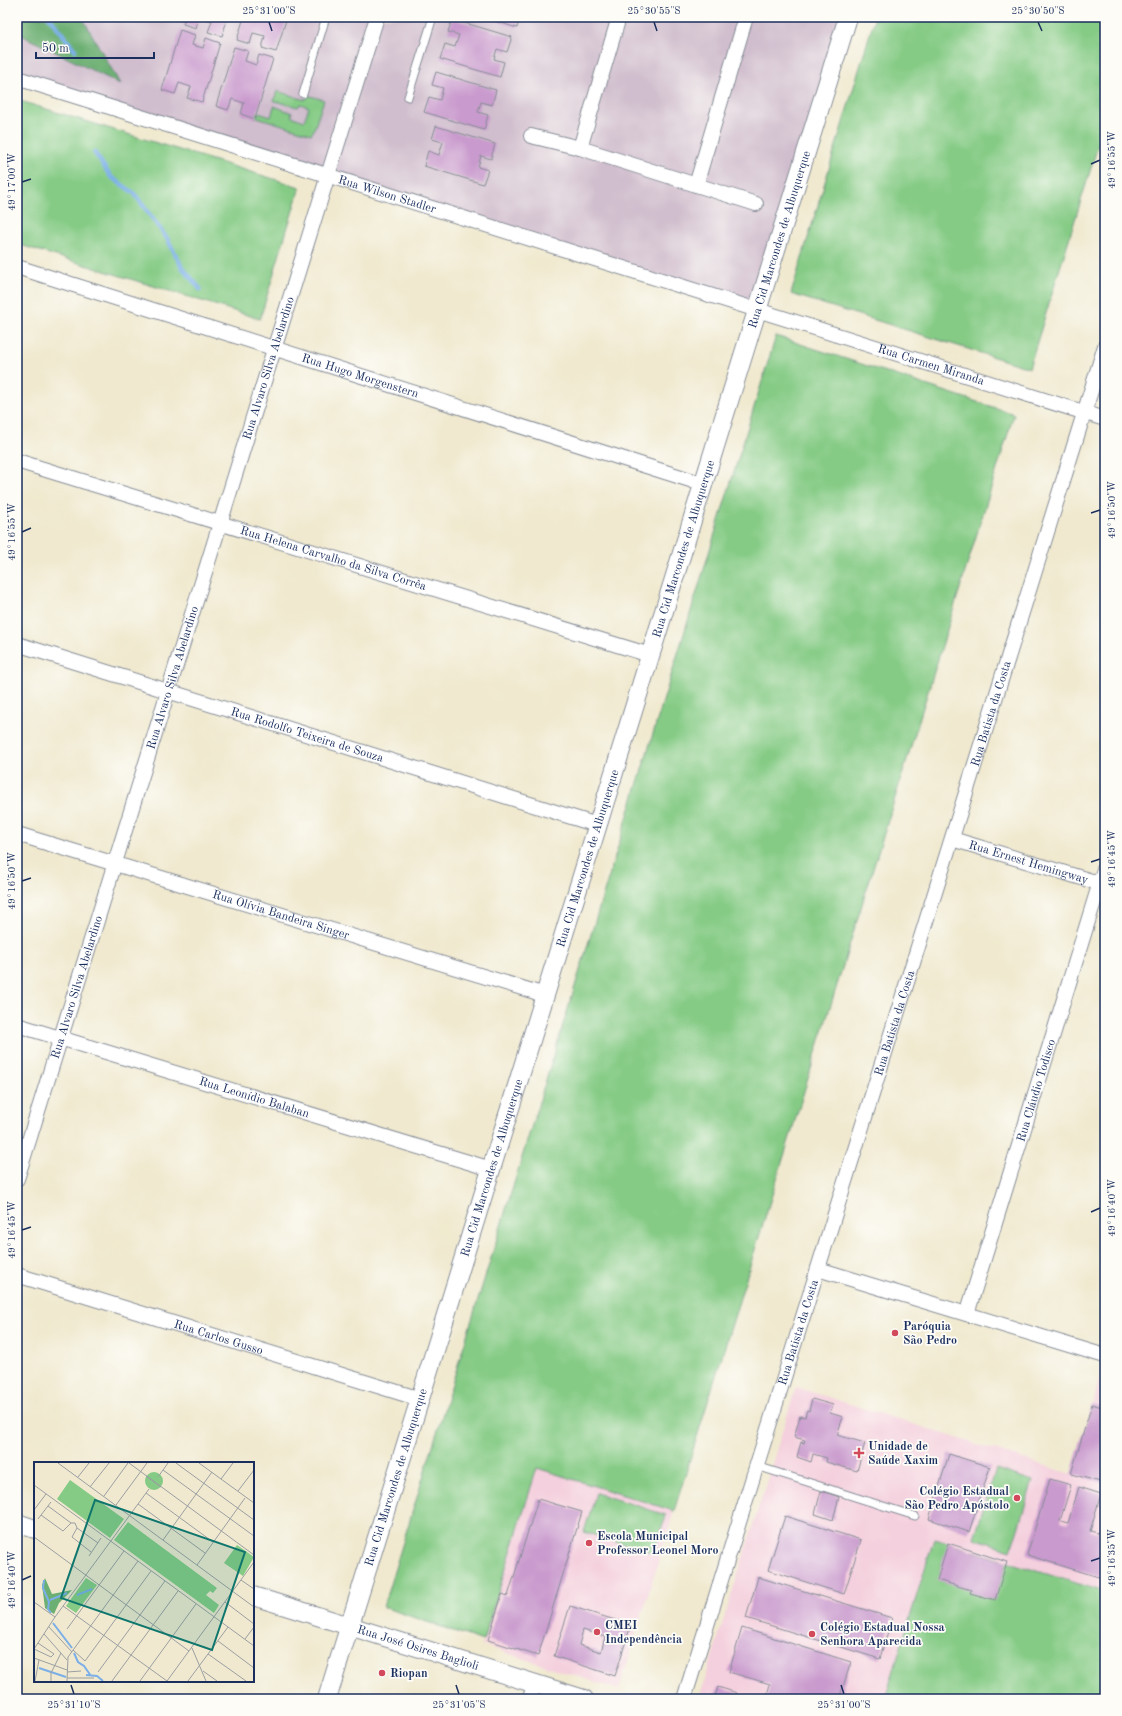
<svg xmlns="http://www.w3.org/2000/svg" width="1122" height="1716" font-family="'Old Standard TT',serif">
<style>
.built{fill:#f4cfdd}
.industrial{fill:#d0bdcd}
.green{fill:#85cb85;stroke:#507d72}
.forest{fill:#6caf72;stroke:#446f68}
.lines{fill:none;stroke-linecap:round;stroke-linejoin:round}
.stream{stroke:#7aafe8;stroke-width:4.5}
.building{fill:#c99acd;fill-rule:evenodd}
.service-casing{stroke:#868c96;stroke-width:9}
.minor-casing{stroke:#868c96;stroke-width:16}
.tertiary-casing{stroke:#868c96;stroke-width:20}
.service{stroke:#fff;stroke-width:7}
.minor{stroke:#fff;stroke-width:14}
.tertiary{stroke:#fff;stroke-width:18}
.ticks{fill:none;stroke:#1b2f5e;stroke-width:1.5}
.poi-dot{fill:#d1495b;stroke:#fdfcf7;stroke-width:1.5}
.labels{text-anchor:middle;stroke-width:3.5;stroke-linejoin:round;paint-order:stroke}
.street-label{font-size:12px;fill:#1b2f5e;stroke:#fdfcf7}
.poi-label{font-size:12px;font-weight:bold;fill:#1b2f5e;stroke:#fdfcf7;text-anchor:start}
.inset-river{fill:none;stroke:#7aafe8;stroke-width:2}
.inset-road{fill:none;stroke:#9b9fa2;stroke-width:1}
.view{fill:#0f766e;fill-opacity:0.15;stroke:#0f766e;stroke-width:2}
.inset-edge{fill:none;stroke:#1b2f5e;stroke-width:2}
.neatline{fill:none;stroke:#1b2f5e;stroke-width:1.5}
.ticks-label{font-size:10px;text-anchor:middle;fill:#1b2f5e}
</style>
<rect width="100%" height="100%" fill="#fdfcf7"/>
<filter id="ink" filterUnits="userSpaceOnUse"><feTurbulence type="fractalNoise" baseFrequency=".025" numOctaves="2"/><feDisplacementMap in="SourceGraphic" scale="8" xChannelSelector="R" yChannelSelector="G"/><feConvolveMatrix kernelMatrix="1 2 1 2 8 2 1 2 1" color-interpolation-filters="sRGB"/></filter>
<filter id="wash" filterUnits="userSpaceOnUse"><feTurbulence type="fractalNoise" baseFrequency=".012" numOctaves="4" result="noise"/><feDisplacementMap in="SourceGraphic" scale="16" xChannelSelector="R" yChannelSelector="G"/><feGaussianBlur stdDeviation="0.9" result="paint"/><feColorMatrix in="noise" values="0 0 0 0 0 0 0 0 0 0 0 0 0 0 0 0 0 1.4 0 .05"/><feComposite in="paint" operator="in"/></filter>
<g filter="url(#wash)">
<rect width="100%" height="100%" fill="#f0e9cf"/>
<path class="built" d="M1101 1374 1105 1375V1592L934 1539 885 1699H699L796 1387 1071 1474Z
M537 1468 674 1511 619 1690 482 1645Z"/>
<path class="industrial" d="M17 17H848L757 310 17 78Z"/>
<path class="green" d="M875 17H1105V123L1029 368 791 294Z
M277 91 305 100 307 95 324 100 313 132 311 134 254 116 255 112 271 117 274 106 292 113 291 116 304 121 309 107 300 104 298 107 274 101Z
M17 100 300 187 260 319 17 244Z
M776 336 1014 414 674 1511 537 1468 483 1641 383 1607Z
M996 1469 1033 1481 1011 1550 974 1538Z
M596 1493 666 1515 654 1553 584 1532Z
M934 1539 1105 1592V1699H885Z"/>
<path class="forest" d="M17 17H82L120 84 17 33Z"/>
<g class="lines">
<path class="stream" d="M49 17 75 50
M94 152 111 177 134 193 168 240 182 267 200 289"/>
</g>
<g id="blocks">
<path class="building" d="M185 17H199L196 28 183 24Z
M200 17H228L222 36 208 32 212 21Z
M244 17H287L276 52 262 48 265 36 253 33 250 44 237 40Z
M482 17H520L517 28Z
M452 19 512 37 507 52 497 49 494 59 504 62 500 77 440 59 445 44 455 47 459 35 448 32Z
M180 30 195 35 192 45 203 48 206 38 220 43 202 102 187 98 191 87 179 83 175 94 162 90Z
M234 47 248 51 245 61 256 65 259 55 273 59 255 119 241 114 244 103 232 99 228 110 216 106Z
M436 72 496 90 492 105 481 102 478 112 488 115 484 130 424 112 429 97 440 100 443 88 432 85Z
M436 126 495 144 491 159 481 156 478 167 488 170 483 184 424 166 428 151 439 155 443 142 432 139Z
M812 1399 833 1405 830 1413 843 1417 837 1435 865 1443 857 1471 826 1462 827 1458 813 1454 811 1462 797 1457 801 1442 804 1443 805 1440 794 1437 800 1416 805 1417 807 1410 809 1411Z
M1092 1404 1105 1408 1104 1483 1071 1474Z
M949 1454 990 1467 969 1532 929 1519Z
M1050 1479 1071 1485 1060 1521 1068 1523 1079 1487 1101 1494 1090 1531 1098 1533 1105 1512V1579L1027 1555Z
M821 1491 839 1497 833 1520 815 1514Z
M538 1499 582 1512 538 1656 488 1640 502 1594 508 1596Z
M785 1516 861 1540 844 1594 768 1570Z
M948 1543 1007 1562 995 1600 970 1593 971 1590 937 1580Z
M758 1577 892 1618 880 1659 746 1618Z
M570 1606 631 1625 615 1676 554 1656ZM583 1630 605 1637 601 1652 579 1645Z
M742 1628 851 1662 839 1699H766L770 1684 729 1672Z
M718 1687 737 1693 735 1699H714Z"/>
</g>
</g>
<g filter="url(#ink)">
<use href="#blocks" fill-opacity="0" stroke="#868c96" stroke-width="1"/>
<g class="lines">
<defs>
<path id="service" d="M303 94 326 17
M408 97 433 17
M757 1466 915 1516"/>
<g id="minor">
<path id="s1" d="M17 78 1105 419"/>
<path d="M531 136 580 148 756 204"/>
<path d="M580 148 619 17"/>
<path d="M696 185 746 17"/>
<path id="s2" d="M17 267 703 484"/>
<path id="s3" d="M17 461 650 655"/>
<path id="s4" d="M17 644 597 825"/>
<path id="s5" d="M17 834 545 995"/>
<path id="s6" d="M952 839 1105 885"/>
<path id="s7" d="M17 1025 491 1169"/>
<path id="s8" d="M17 1179 377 17"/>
<path d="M818 1269 1105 1356"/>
<path id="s9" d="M17 1275 420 1399"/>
<path id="s10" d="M967 1314 1105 866"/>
<path d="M530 1699 534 1684"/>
<path id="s11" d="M684 1699 1105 346"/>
</g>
<g id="tertiary">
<path d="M17 1523 35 1529"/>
<path id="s12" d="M253 1596 584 1699"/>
<path id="s13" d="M327 1699 848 17"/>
</g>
</defs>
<use href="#service" class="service-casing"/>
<use href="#minor" class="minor-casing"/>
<use href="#tertiary" class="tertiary-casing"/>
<use href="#service" class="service"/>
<use href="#minor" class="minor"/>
<use href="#tertiary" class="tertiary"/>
</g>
</g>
<path class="ticks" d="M269 22 272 31M654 22 657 31M1038 22 1042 31M1091 164 1100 160M22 182 31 179M1091 513 1100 510M22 532 31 528M1091 862 1100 859M22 881 31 878M1091 1212 1100 1208M22 1230 31 1227M1091 1561 1100 1558M22 1580 31 1576M71 1685 74 1694M456 1685 459 1694M841 1685 844 1694"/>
<g class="poi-dot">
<circle cx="895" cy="1333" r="4"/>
<path d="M857 1447h4v4h4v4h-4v4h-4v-4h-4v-4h4z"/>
<circle cx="1017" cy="1498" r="4"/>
<circle cx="589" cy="1543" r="4"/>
<circle cx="597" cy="1632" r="4"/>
<circle cx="812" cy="1634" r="4"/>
<circle cx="382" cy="1673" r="4"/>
</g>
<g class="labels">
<g class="street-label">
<text dy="4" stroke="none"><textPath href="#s1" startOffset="388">Rua Wilson Stadler</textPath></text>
<text dy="4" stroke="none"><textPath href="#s13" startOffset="1528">Rua Cid Marcondes de Albuquerque</textPath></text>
<text dy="4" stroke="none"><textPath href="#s1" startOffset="958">Rua Carmen Miranda</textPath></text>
<text dy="4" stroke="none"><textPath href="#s8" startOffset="849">Rua Alvaro Silva Abelardino</textPath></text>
<text dy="4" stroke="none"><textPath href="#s2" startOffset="360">Rua Hugo Morgenstern</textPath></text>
<text dy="4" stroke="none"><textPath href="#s13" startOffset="1204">Rua Cid Marcondes de Albuquerque</textPath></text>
<text dy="4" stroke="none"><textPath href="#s3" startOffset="331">Rua Helena Carvalho da Silva Corrêa</textPath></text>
<text dy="4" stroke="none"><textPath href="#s8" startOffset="525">Rua Alvaro Silva Abelardino</textPath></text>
<text dy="4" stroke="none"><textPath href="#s11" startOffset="1032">Rua Batista da Costa</textPath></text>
<text dy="4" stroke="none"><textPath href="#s4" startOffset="304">Rua Rodolfo Teixeira de Souza</textPath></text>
<text dy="4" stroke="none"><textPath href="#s13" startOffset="880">Rua Cid Marcondes de Albuquerque</textPath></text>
<text dy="4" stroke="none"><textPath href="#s6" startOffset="80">Rua Ernest Hemingway</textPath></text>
<text dy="4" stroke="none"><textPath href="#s5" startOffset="276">Rua Olívia Bandeira Singer</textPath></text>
<text dy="4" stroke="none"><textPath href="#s8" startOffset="201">Rua Alvaro Silva Abelardino</textPath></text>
<text dy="4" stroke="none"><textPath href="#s11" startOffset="708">Rua Batista da Costa</textPath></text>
<text dy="4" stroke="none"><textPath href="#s10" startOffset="234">Rua Cláudio Todisco</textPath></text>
<text dy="4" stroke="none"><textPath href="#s7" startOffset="248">Rua Leonídio Balaban</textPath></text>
<text dy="4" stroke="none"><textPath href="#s13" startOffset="556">Rua Cid Marcondes de Albuquerque</textPath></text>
<text dy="4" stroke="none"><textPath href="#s11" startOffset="384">Rua Batista da Costa</textPath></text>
<text dy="4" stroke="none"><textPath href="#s9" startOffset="211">Rua Carlos Gusso</textPath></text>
<text dy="4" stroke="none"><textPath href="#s13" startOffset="232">Rua Cid Marcondes de Albuquerque</textPath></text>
<text dy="4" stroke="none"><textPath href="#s12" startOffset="173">Rua José Osires Baglioli</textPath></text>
</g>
<g class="poi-label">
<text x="903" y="1330">Paróquia<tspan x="903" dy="14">São Pedro</tspan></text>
<text x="868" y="1450">Unidade de<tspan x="868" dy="14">Saúde Xaxim</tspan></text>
<text x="1009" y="1495" text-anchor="end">Colégio Estadual<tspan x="1009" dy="14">São Pedro Apóstolo</tspan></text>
<text x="597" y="1540">Escola Municipal<tspan x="597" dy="14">Professor Leonel Moro</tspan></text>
<text x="605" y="1629">CMEI<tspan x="605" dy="14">Independência</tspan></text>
<text x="820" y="1631">Colégio Estadual Nossa<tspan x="820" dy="14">Senhora Aparecida</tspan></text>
<text x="390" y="1677">Riopan</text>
</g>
</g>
<g transform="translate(34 1462)">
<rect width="220" height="220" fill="#f0e9cf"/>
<path d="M111 19a9 9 0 1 1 18 0a9 9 0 1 1-18 0ZM36 18 90 57 76 76 23 37ZM94 60 183 126 179 131 176 129 172 133 185 143 180 151 80 78ZM203 83 220 95 209 114 190 101ZM52 116 63 123 42 151 32 144Z" fill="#85cb85"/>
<path d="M11 116 18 132 38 128 25 141 20 152 11 146 8 123Z" fill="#6caf72"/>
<path class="inset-river" d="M10 118 9 126 15 140 14 147 17 151M43 133 58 127M16 138 33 131M19 161 38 186M40 191 44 200 50 204 57 214M5 206 32 215M52 213 63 214 69 219"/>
<path class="inset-road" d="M24 1 220 145M95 1 220 93M142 1 220 58M165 1 220 41M129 8 220 74M112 14 127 25M44 15 55 1M124 15 134 1M187 17 199 1M0 23 220 184M56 25 75 1M204 29 220 8M112 31 179 80M70 34 94 1M104 42 171 91M82 43 113 1M14 44 37 61H41L43 66 64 81M0 48 12 32M7 53 29 69 37 61M4 57 17 40M43 66 38 75 57 90M0 75 155 189M129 78 178 10M55 94 67 76M163 103 211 36M207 118 220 127M0 140 21 155M191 140 220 162M29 144 133 219 220 100M15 165 38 190M33 167 90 89M10 172 33 198M211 177 220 165M184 179 220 206M4 181 20 192 17 195 0 187 21 155 115 27M158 186 172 219M39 188 51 199 117 109M174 192 212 219M0 196 33 208M169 209 183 219M33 210 47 209M64 210 131 119M33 216H60M1 219 5 198M17 219V211L27 191M33 219 34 195 104 99M78 219 144 129M106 219 162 142M154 219 194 165"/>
<path class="view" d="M61 38 211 90 178 188 27 136Z"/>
<rect width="220" height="220" class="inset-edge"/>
</g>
<rect width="1122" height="1716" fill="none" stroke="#fdfcf7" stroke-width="44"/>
<path d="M36 52v6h118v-6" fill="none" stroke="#1b2f5e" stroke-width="2"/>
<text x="42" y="52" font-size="12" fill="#1b2f5e" stroke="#fdfcf7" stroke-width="3" paint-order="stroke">50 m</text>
<rect x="22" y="22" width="1078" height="1672" class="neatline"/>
<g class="ticks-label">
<text x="269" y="14">25°31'00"S</text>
<text x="654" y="14">25°30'55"S</text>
<text x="1038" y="14">25°30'50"S</text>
<text transform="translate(1111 160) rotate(-90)" y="4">49°16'55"W</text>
<text transform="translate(11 182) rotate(-90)" y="4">49°17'00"W</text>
<text transform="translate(1111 510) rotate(-90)" y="4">49°16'50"W</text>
<text transform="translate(11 532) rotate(-90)" y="4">49°16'55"W</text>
<text transform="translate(1111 859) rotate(-90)" y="4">49°16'45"W</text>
<text transform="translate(11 881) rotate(-90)" y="4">49°16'50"W</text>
<text transform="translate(1111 1208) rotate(-90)" y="4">49°16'40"W</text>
<text transform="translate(11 1230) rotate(-90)" y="4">49°16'45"W</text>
<text transform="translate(1111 1558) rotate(-90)" y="4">49°16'35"W</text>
<text transform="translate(11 1580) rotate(-90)" y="4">49°16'40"W</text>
<text x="74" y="1708">25°31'10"S</text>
<text x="459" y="1708">25°31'05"S</text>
<text x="844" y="1708">25°31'00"S</text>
</g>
</svg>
